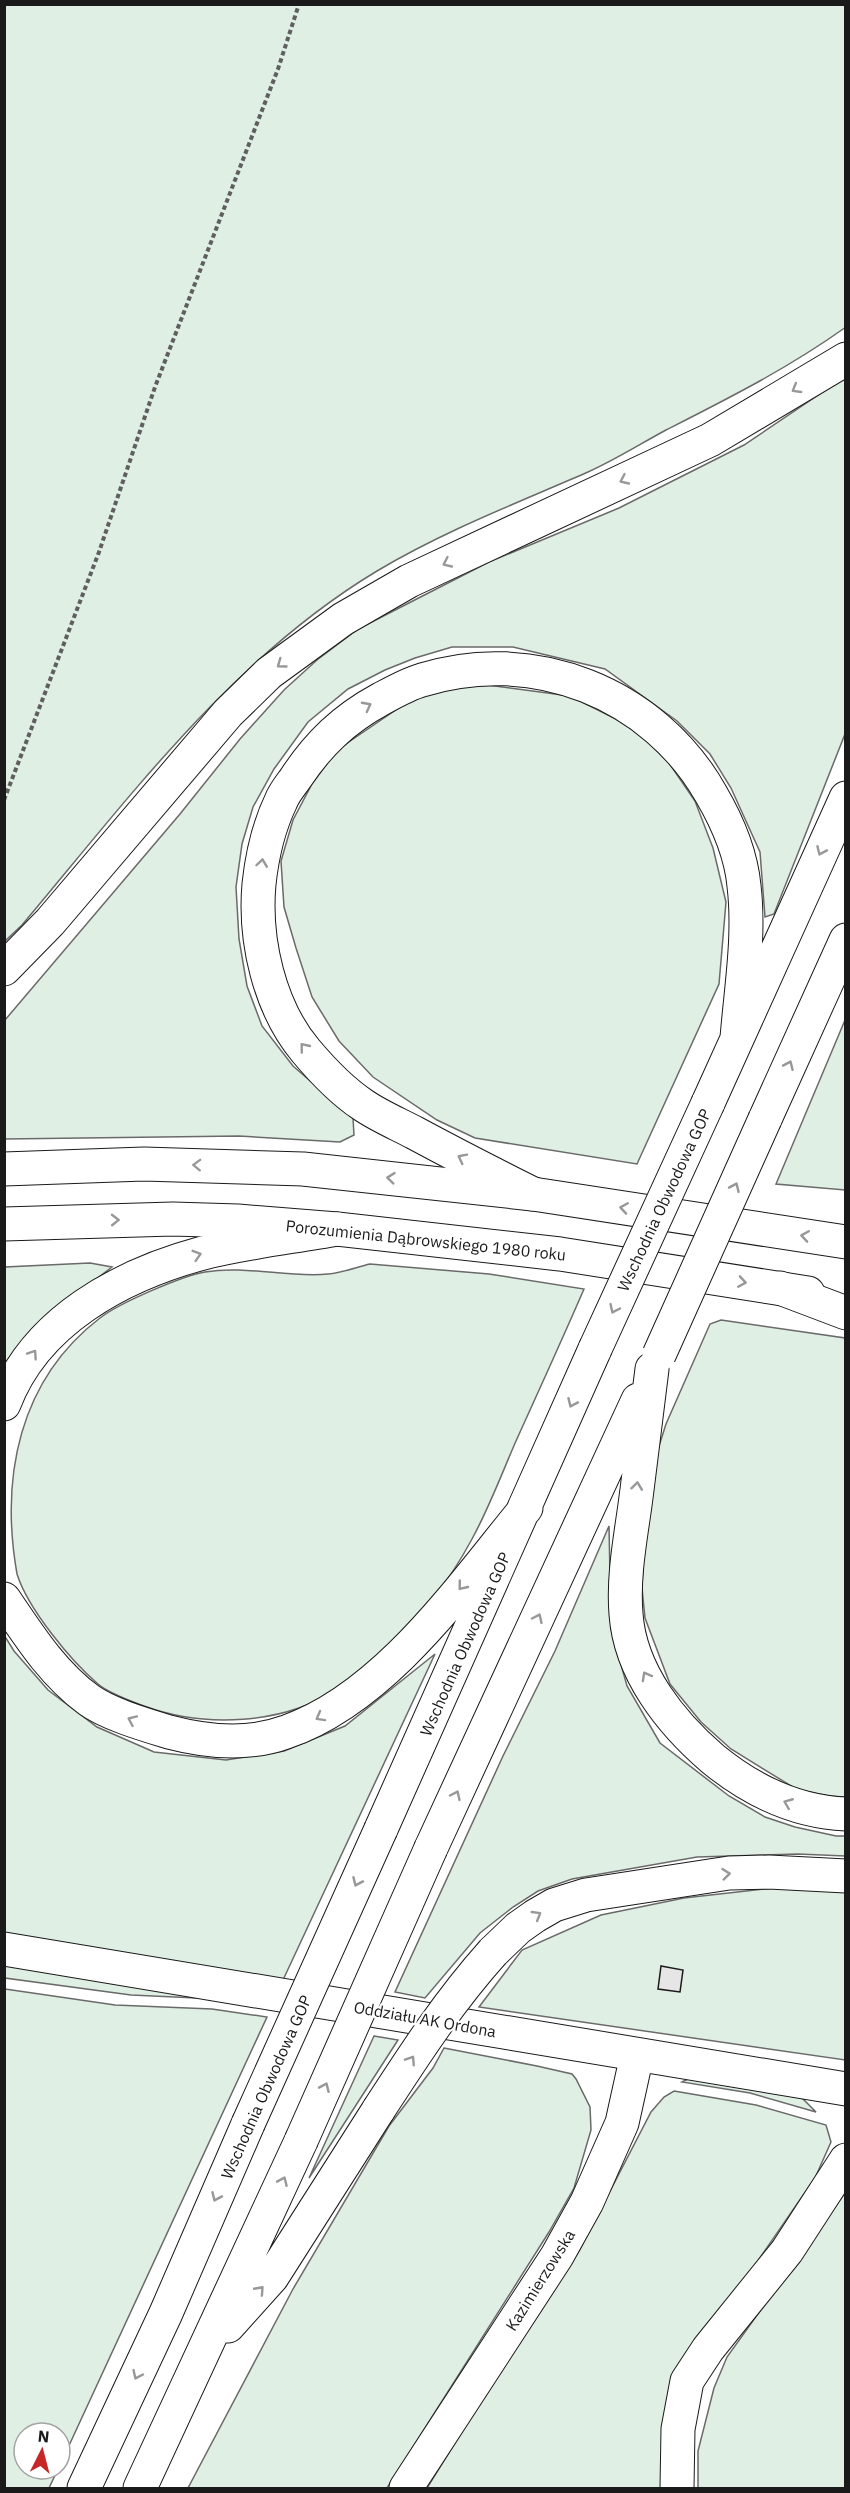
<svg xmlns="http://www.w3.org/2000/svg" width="850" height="2493" font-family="'IBM Plex Sans',sans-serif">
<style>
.green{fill:#e0efe3;stroke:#6a6a6a;stroke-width:1.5}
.building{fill:#e6e6e6;stroke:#1a1a1a;stroke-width:1.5}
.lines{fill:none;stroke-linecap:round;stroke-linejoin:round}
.minor-casing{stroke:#1a1a1a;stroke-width:35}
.major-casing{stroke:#1a1a1a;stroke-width:35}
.highway-casing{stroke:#1a1a1a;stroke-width:35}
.path{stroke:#5f5f5f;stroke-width:4;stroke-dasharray:4.5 3;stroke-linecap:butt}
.minor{stroke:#fff;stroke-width:33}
.major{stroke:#fff;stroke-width:33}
.highway{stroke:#fff;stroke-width:33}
.highway-bridge-casing{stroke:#1a1a1a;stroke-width:35;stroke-linecap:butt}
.highway-bridge{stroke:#fff;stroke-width:33}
.oneway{stroke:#989898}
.labels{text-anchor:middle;stroke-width:4.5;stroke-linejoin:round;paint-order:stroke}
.street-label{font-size:16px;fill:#1a1a1a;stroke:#fff}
</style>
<rect width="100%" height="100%" fill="#fff"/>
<path class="green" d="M5 4 845 5 846 327C787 369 729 398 666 430 640 444 615 460 588 472 517 503 444 531 377 571 232 658 129 798 22 925L5 941Z
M845 377V734L774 914 765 917 760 852 731 788 710 754 677 721 605 669 513 647H452L415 658 385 670 348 689 308 722 274 769 253 807 242 844 236 887 239 939 247 986 262 1026 293 1066 353 1118 354 1135 340 1142 239 1136 5 1139V1020L180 814 240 739 284 690 317 660 358 629 489 562 619 508 744 445Z
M480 684 570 696 634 728 669 763 695 801 713 848 726 902 719 984 637 1164 475 1138 437 1120 373 1077 339 1041 312 997 296 948 284 907 281 861 293 820 312 784 337 750 409 701 440 691Z
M845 1020V1190L776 1184Z
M90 1263 112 1267 73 1297 5 1371V1267Z
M370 1264 489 1274 584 1289C562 1340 539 1390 516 1441 502 1473 489 1508 472 1539 450 1580 418 1623 383 1653 370 1666 354 1679 338 1689 283 1725 204 1728 144 1706 129 1700 110 1694 98 1684 71 1661 28 1609 17 1574 0 1477 19 1380 100 1318 119 1303 182 1276 205 1272 246 1265 288 1278 328 1274 342 1273 357 1267 370 1264Z
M721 1320 845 1338V1797L828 1796 796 1789 731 1749 701 1722 670 1684 645 1618 642 1588 645 1510 654 1462 666 1424 710 1324Z
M609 1526 611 1629 627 1686 660 1743 729 1796 765 1817 795 1827 836 1836H845V1856L798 1854 697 1857 572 1879 538 1891 513 1907 480 1933 425 1998 395 1992 503 1756 555 1651Z
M4 1635 14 1651 48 1690 97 1727 154 1752 226 1760 284 1751 345 1726 435 1654 283 1980 5 1935Z
M772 1888 845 1891V2060L479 2007 522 1950 601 1915 684 1898Z
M5 1964 196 1995V1998L131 1995 5 1978Z
M5 1989 115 2005 212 2009 267 2017 60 2465V2433H24V2469H58L49 2488H5Z
M374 2036 398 2040 309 2178Z
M444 2048 537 2066 572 2074 576 2079 590 2107 591 2130 574 2188 549 2232 387 2488H188L293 2289 389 2126 433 2068Z
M688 2079 802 2098 816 2112 750 2093 682 2082Z
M674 2091 756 2105 826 2125 831 2142 815 2178 757 2262 698 2337 662 2488H427L512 2351 579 2251 651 2112 664 2097Z
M845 2193V2488H698V2451L714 2388 727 2357Z"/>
<path class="building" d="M661 1966 683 1970 680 1992 658 1989Z"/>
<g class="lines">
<defs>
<path id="minor" d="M4 1949 846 2089
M406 2488 557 2256 587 2202 622 2123 637 2055
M677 2488 678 2429 687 2381 708 2349 787 2251 846 2160"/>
<path id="major" d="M4 1169 144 1164 303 1169 533 1194 846 1242
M4 1224 173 1219 238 1221 337 1229 560 1254 808 1293"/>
<path id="highway" d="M4 969 50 922 228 713 269 673 343 619 409 581 710 440 846 359
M708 1103 846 798
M765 1119 846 940
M533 1194C493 1174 454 1154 415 1133 398 1124 379 1116 363 1105 342 1091 322 1070 306 1051 269 1007 254 940 259 884 262 856 269 826 281 801 284 793 290 786 295 779 318 744 344 719 381 699 394 692 408 684 422 680 533 645 654 693 711 794 728 823 741 853 744 886 750 936 741 988 737 1038
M780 1288 846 1313
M652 1369C646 1415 641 1460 635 1505 630 1541 623 1577 626 1614 630 1672 671 1723 713 1759 751 1790 796 1812 846 1814
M4 1404C35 1321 121 1275 203 1253 247 1242 293 1237 337 1229
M4 1599C29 1636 53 1674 89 1700 108 1714 146 1725 169 1732 207 1742 248 1746 286 1732 385 1698 461 1587 526 1508
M381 1829 595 1349
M431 1848 638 1400
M493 1952 518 1928 535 1916 554 1905 586 1895 729 1873 769 1872 846 1876
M228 2326 272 2277 379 2109
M84 2488 166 2313 248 2124
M140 2488 301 2141"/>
</defs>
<use href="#minor" class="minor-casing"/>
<use href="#major" class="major-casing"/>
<use href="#highway" class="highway-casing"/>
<path class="path" d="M4 800 99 552 155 387 278 69 299 4"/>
<use href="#minor" class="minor"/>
<use href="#major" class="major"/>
<use href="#highway" class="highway"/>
<defs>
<path id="highway-bridge" d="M595 1349 708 1103
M659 1355 765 1119
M379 2109C414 2055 449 2001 493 1952
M248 2124 381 1829
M301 2141 431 1848"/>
</defs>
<use href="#highway-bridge" class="highway-bridge-casing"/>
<use href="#highway-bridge" class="highway-bridge"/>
</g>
<defs><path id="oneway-chevron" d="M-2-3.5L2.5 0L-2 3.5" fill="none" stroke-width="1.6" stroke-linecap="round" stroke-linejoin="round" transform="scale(1.5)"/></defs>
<g class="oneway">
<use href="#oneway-chevron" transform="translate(796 389) rotate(149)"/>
<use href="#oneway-chevron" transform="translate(624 480) rotate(155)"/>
<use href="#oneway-chevron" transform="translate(447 563) rotate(155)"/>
<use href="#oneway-chevron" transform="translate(281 664) rotate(144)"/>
<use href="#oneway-chevron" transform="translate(367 706) rotate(-28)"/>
<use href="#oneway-chevron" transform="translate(821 851) rotate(114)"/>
<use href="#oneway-chevron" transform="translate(262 863) rotate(-82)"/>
<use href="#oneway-chevron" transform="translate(304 1047) rotate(-129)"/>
<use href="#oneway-chevron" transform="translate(789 1065) rotate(-66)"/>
<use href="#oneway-chevron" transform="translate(462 1158) rotate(-153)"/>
<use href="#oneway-chevron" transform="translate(197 1165) rotate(-178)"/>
<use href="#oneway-chevron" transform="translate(391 1178) rotate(-174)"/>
<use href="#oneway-chevron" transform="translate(735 1187) rotate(-66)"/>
<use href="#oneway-chevron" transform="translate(624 1208) rotate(-171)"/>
<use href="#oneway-chevron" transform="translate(115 1220) rotate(-1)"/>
<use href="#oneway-chevron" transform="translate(805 1236) rotate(-171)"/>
<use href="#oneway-chevron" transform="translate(197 1255) rotate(-17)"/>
<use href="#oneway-chevron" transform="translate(742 1282) rotate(9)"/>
<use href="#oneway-chevron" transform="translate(614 1309) rotate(115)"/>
<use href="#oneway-chevron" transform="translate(33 1354) rotate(-56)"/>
<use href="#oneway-chevron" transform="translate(572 1403) rotate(114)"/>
<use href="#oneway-chevron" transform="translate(637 1486) rotate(-83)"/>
<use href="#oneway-chevron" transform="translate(462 1586) rotate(129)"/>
<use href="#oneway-chevron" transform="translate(538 1618) rotate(-65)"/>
<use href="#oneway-chevron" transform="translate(646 1676) rotate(-119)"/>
<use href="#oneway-chevron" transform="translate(320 1717) rotate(151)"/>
<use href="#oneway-chevron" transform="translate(132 1720) rotate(-156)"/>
<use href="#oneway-chevron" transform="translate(456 1795) rotate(-65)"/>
<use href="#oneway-chevron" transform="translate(788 1803) rotate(-158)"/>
<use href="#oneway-chevron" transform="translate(726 1874) rotate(-6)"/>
<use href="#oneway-chevron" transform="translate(357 1882) rotate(114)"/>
<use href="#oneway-chevron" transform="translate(537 1915) rotate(-31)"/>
<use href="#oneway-chevron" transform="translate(411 2060) rotate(-57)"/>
<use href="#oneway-chevron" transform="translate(325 2087) rotate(-66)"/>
<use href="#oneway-chevron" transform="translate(283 2181) rotate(-66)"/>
<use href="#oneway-chevron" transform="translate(216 2197) rotate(114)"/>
<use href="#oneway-chevron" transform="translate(260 2290) rotate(-48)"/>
<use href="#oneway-chevron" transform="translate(137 2375) rotate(115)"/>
</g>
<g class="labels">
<g class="street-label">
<text transform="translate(664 1200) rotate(-65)" y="6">Wschodnia Obwodowa GOP</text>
<text transform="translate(426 1240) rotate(6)" y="6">Porozumienia Dąbrowskiego 1980 roku</text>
<text transform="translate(465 1644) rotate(-66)" y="6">Wschodnia Obwodowa GOP</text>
<text transform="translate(425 2019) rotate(10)" y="6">Oddziału AK Ordona</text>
<text transform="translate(266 2087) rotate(-66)" y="6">Wschodnia Obwodowa GOP</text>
<text transform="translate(540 2280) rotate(-58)" y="6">Kazimierzowska</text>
</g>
</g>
<rect width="850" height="2493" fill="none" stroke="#1a1a1a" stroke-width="12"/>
<g transform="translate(42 2451) rotate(6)"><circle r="28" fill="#ffffff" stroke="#a3a3a3" stroke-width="1.5"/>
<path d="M0-4.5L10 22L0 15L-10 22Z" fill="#c62828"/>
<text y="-9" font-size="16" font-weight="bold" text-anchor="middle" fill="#1a1a1a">N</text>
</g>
</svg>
